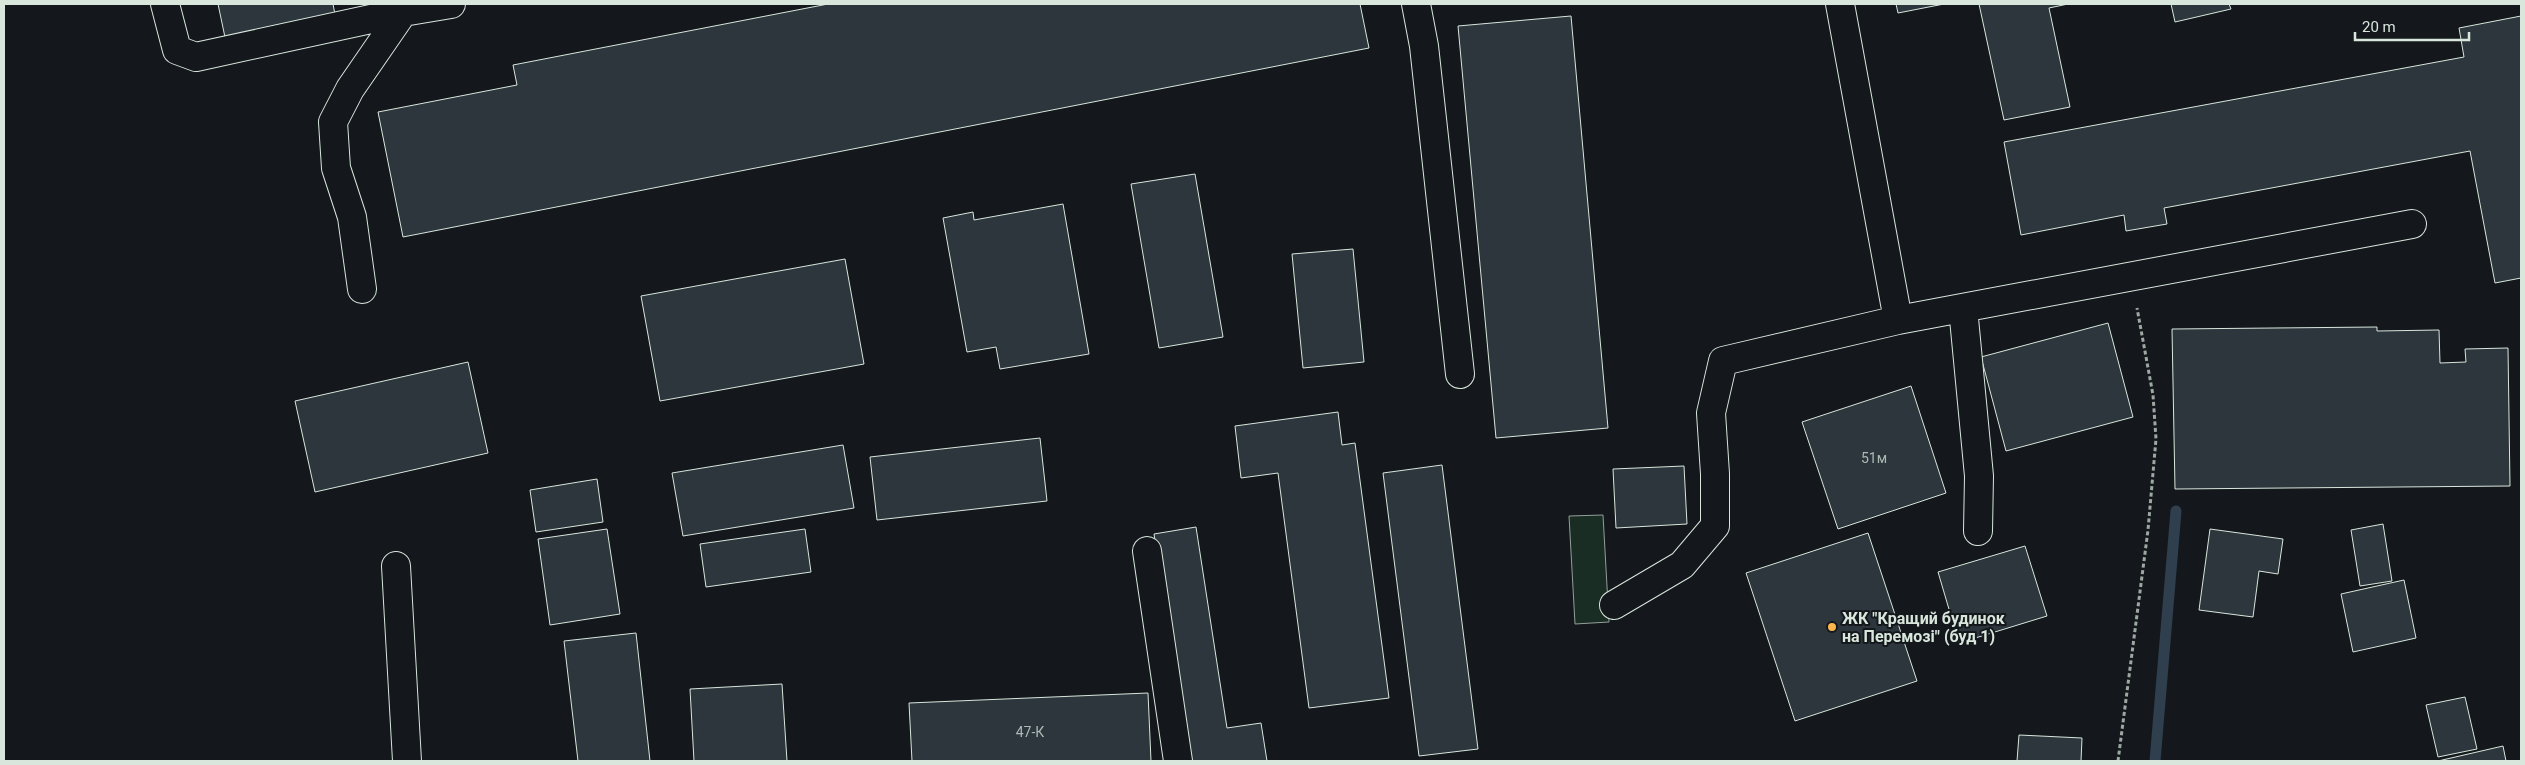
<svg xmlns="http://www.w3.org/2000/svg" width="2525" height="765" font-family="Roboto,sans-serif">
<style>
.green{fill:#1a2d24;stroke:#939e99}
.lines{fill:none;stroke-linecap:round;stroke-linejoin:round}
.stream{stroke:#2f3f4d;stroke-width:11}
.building{fill:#2c363c;stroke:#d8e6dc}
.minor-casing{stroke:#d8e6dc;stroke-width:30}
.path{stroke:#9da8a2;stroke-width:3;stroke-dasharray:4 2.5;stroke-linecap:butt}
.minor{stroke:#14181c;stroke-width:28}
.poi-dot{fill:#ffb74d;stroke:#14181c;stroke-width:2}
.labels{text-anchor:middle;stroke-width:4;stroke-linejoin:round;paint-order:stroke}
.number-label{font-size:14px;fill:#adbab4}
.poi-label{font-size:16px;font-weight:bold;fill:#d8e6dc;stroke:#14181c;text-anchor:start}
</style>
<rect width="100%" height="100%" fill="#14181c"/>
<path class="green" d="M1603 515 1609 622 1575 624 1569 516Z"/>
<g class="lines">
<path class="stream" d="M2155 761 2176 511"/>
</g>
<path class="building" d="M218 4H333L336 20 226 42Z
M828 4H1360L1369 48 403 237 378 112 517 85 513 65Z
M1896 4H1944L1898 13Z
M1979 4H2068L2049 8 2070 107 2004 120Z
M2171 4H2229L2231 9 2175 22Z
M1571 16 1608 428 1496 438 1458 26Z
M2521 16V278L2495 283 2470 151 2164 208 2167 224 2126 231 2124 215 2021 235 2004 142 2464 57 2459 28Z
M1195 174 1223 337 1159 348 1131 184Z
M1063 204 1089 354 1000 369 996 347 967 352 943 218 973 212 974 220Z
M1353 249 1364 362 1303 368 1292 254Z
M845 259 864 364 660 401 641 296Z
M2108 323 2133 417 2006 451 1981 357Z
M2377 327V331L2439 330 2440 363 2466 362 2465 349 2508 348 2510 486 2175 489 2172 329Z
M468 362 488 453 315 492 295 401Z
M1911 386 1946 493 1838 529 1802 422Z
M1338 412 1342 445 1355 443 1389 698 1309 708 1278 473 1241 478 1235 426Z
M1040 438 1047 501 877 520 870 457Z
M843 445 854 508 683 536 672 473Z
M1442 465 1478 749 1419 756 1383 473Z
M1684 466 1687 524 1616 528 1613 469Z
M597 479 603 522 536 532 530 490Z
M2383 524 2392 581 2360 586 2351 530Z
M1196 527 1227 728 1261 723 1267 761H1189L1154 534Z
M607 529 620 614 550 625 538 539Z
M805 529 811 572 706 587 700 544Z
M2210 529 2283 539 2278 574 2259 571 2253 617 2199 610Z
M1868 533 1917 681 1795 721 1746 573Z
M2025 546 2047 616 1959 643 1938 572Z
M2404 580 2416 638 2353 652 2341 594Z
M636 633 650 761H578L564 641Z
M782 684 787 761H694L690 689Z
M1148 693 1151 761H912L909 703Z
M2465 697 2477 749 2438 757 2426 705Z
M2019 735 2082 738 2081 761H2017Z
M2503 746 2506 761H2438Z"/>
<g class="lines">
<defs>
<path id="minor" d="M165 4 177 50 196 57 403 12
M402 4 403 12 451 4
M1416 4 1424 46 1460 374
M1840 4 1898 320
M362 289 352 217 336 168 333 122 350 89 403 12
M1963 308 1979 476 1978 531
M1147 551 1178 761
M396 566 407 761
M1614 605 1682 565 1715 526V474L1711 413 1723 361 1898 320 2412 224"/>
</defs>
<use href="#minor" class="minor-casing"/>
<path class="path" d="M2118 761 2148 530 2156 439 2153 395 2137 308"/>
<use href="#minor" class="minor"/>
</g>
<circle class="poi-dot" cx="1832" cy="627" r="5"/>
<g class="labels">
<g class="number-label">
<text x="1874" y="463">51м</text>
<text x="1030" y="737">47-К</text>
</g>
<g class="poi-label">
<text x="1842" y="624">ЖК "Кращий будинок<tspan x="1842" dy="18">на Перемозі" (буд 1)</tspan></text>
</g>
</g>
<rect width="2525" height="765" fill="none" stroke="#d8e6dc" stroke-width="10"/>
<path d="M2355 32v8h114v-8" fill="none" stroke="#d8e6dc" stroke-width="2.5"/>
<text x="2362" y="32" font-size="15" fill="#d8e6dc" stroke="#14181c" stroke-width="4" paint-order="stroke">20 m</text>
</svg>
